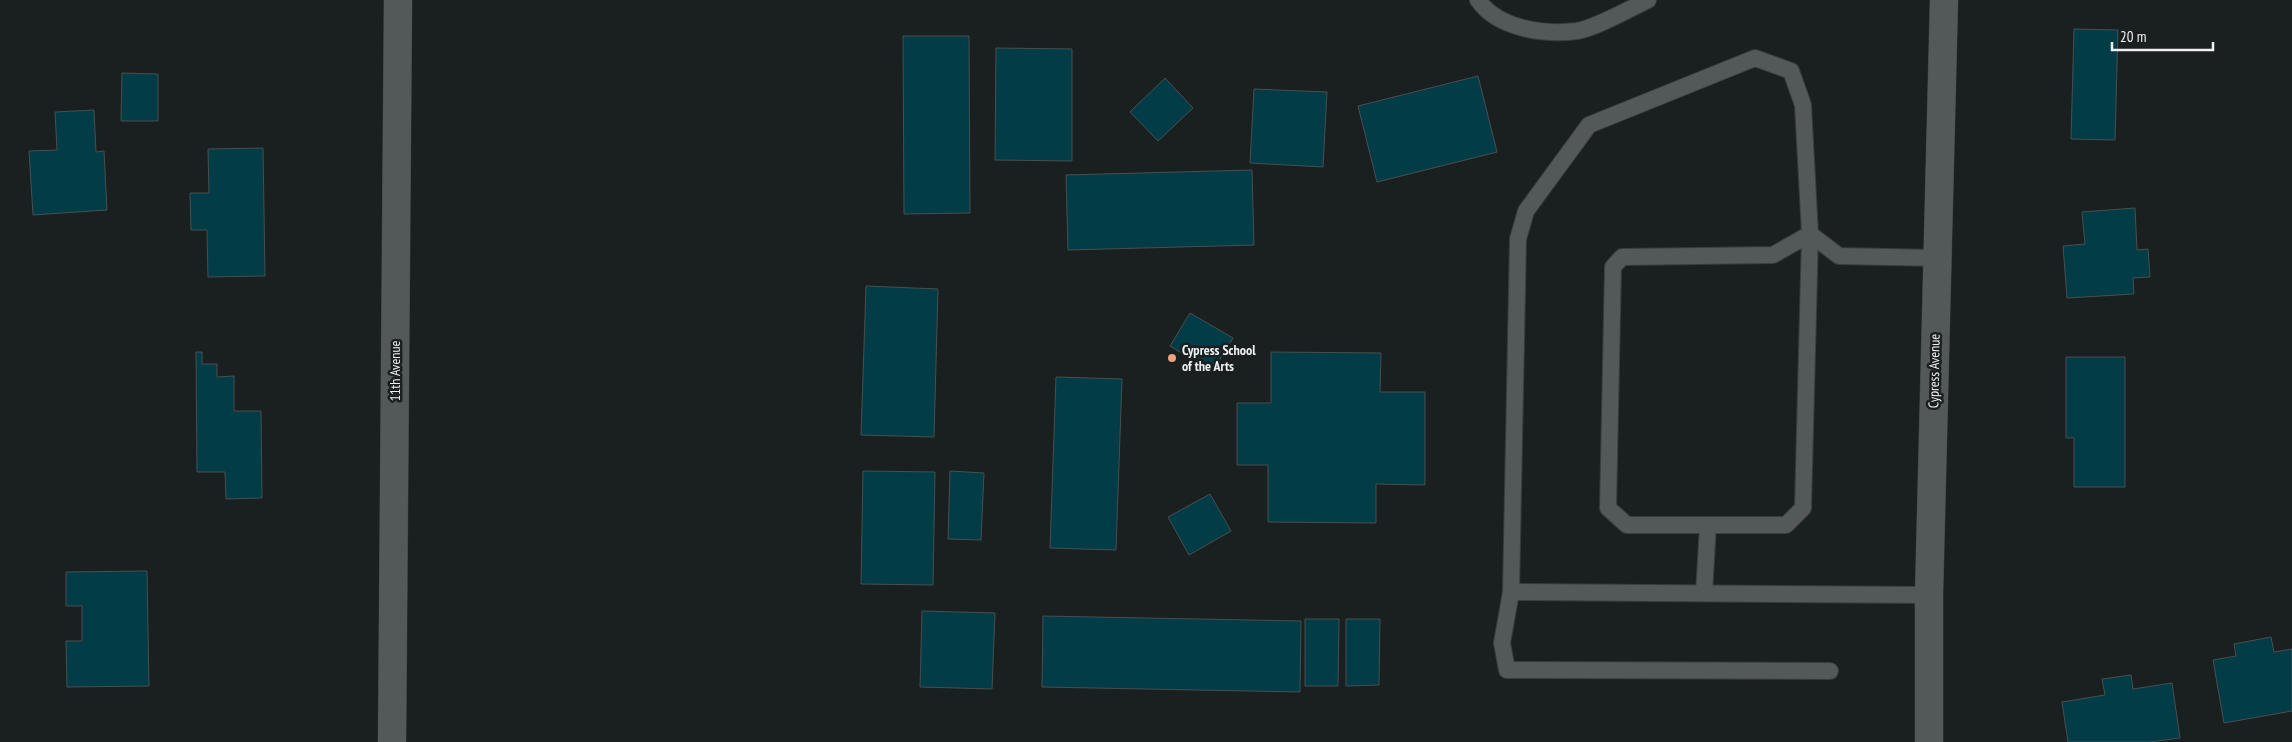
<svg xmlns="http://www.w3.org/2000/svg" width="2292" height="742" font-family="'PT Sans Narrow',sans-serif">
<style>
.building{fill:#023c47;stroke:#494f50}
.lines{fill:none;stroke-linecap:round;stroke-linejoin:round}
.service-casing{stroke:#383c3d;stroke-width:18}
.minor-casing{stroke:#383c3d;stroke-width:29}
.secondary-casing{stroke:#383c3d;stroke-width:29}
.service{stroke:#535859;stroke-width:16}
.minor{stroke:#535859;stroke-width:28}
.secondary{stroke:#535859;stroke-width:28}
.poi-dot{fill:#f1a17d;stroke:#1a1f20;stroke-width:2}
.labels{text-anchor:middle;stroke-width:5;stroke-linejoin:round;paint-order:stroke}
.poi-label{font-size:14px;font-weight:bold;fill:#edf1f2;stroke:#1a1f20;text-anchor:start}
.street-label{font-size:14px;fill:#edf1f2;stroke:#1a1f20}
</style>
<rect width="100%" height="100%" fill="#1a1f20"/>
<path class="building" d="M2074 29 2118 30 2115 140 2071 139Z
M903 36H969L970 213 904 214Z
M996 48 1072 49V161L995 160Z
M122 73 158 74V121H121Z
M1478 76 1497 152 1377 182 1358 106Z
M1165 78 1193 108 1158 141 1130 112Z
M1254 89 1327 92 1323 167 1250 163Z
M94 110 96 152 104 151 107 210 33 215 29 151 57 150 55 112Z
M263 148 265 276 208 277 207 230H191L190 193H209L208 149Z
M1252 170 1254 245 1068 250 1066 175Z
M2135 208 2137 250 2148 249 2150 277 2133 278 2134 294 2067 298 2063 246 2085 244 2082 212Z
M866 286 938 289 934 437 861 435Z
M1190 313 1233 338 1212 372 1170 346Z
M196 352H202V364H217V377L234 376V411H261L262 498 226 499 225 472H197Z
M1271 352 1381 353 1380 392H1425V485L1376 484V523L1268 522V465H1237V403H1271Z
M2066 357H2125V487H2074V438H2066Z
M1056 377 1122 379 1116 550 1050 548Z
M863 471 935 472 933 585 861 584Z
M950 471 984 473 981 540 948 539Z
M1210 494 1231 531 1189 555 1168 517Z
M147 571 149 686 67 687 66 641H82V606H66V572Z
M922 611 995 613 992 689 920 687Z
M1043 616 1301 621 1300 692 1042 687Z
M1305 619H1339L1338 686H1305Z
M1346 619H1380L1379 685 1346 686Z
M2271 637 2274 652 2292 649V711L2224 723 2213 660 2236 656 2234 644Z
M2131 675 2133 689 2172 683 2180 738 2150 742H2068L2062 702 2105 695 2102 679Z"/>
<g class="lines">
<defs>
<path id="service" d="M1478 0C1498 29 1544 35 1577 31 1596 28 1629 9 1648 0
M1810 234 1803 508 1786 525H1627L1608 508 1613 267 1622 257 1773 255Z
M1511 592 1502 643 1507 670 1830 671
M1704 593 1708 525
M1929 595 1511 592 1518 239 1526 211 1589 125 1755 58 1791 71 1803 105 1810 234 1839 256 1937 258"/>
<path id="minor" d="M1929 742V595L1944 0"/>
<path id="secondary" d="M392 742 398 0"/>
</defs>
<use href="#service" class="service-casing"/>
<use href="#minor" class="minor-casing"/>
<use href="#secondary" class="secondary-casing"/>
<use href="#service" class="service"/>
<use href="#minor" class="minor"/>
<use href="#secondary" class="secondary"/>
</g>
<circle class="poi-dot" cx="1172" cy="358" r="5"/>
<g class="labels">
<g class="poi-label">
<text x="1182" y="355">Cypress School<tspan x="1182" dy="16">of the Arts</tspan></text>
</g>
<g class="street-label">
<text transform="translate(395 371) rotate(-90)" y="5">11th Avenue</text>
<text transform="translate(1934 371) rotate(-89)" y="5">Cypress Avenue</text>
</g>
</g>
<path d="M2112 42v8h101v-8" fill="none" stroke="#edf1f2" stroke-width="2.5"/>
<text x="2120" y="42" font-size="15" fill="#edf1f2" stroke="#1a1f20" stroke-width="4" paint-order="stroke">20 m</text>
</svg>
